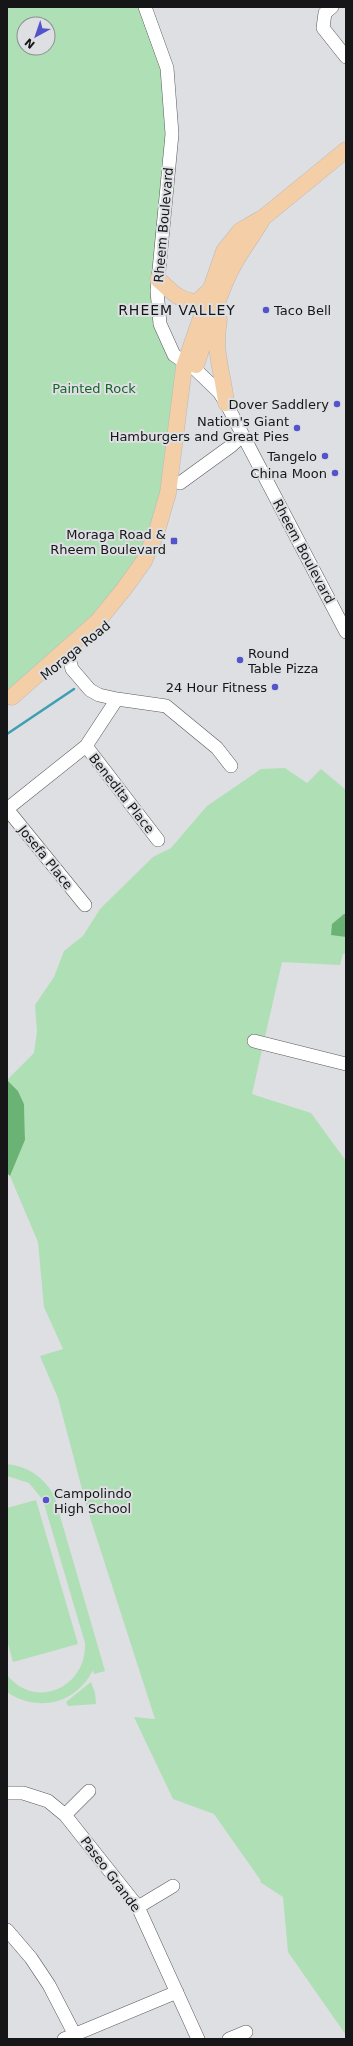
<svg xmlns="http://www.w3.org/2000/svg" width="353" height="2046" font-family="'DejaVu Sans',sans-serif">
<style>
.green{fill:#afdfb4;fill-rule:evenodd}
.forest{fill:#6bb375}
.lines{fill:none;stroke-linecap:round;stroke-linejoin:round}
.stream{stroke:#3e9eb2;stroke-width:2.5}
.minor-casing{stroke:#585a5c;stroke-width:14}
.major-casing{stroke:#b9b9ba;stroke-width:17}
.minor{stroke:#fff;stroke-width:13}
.major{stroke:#f4cea7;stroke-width:16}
.poi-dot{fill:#5354cb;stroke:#dddfe2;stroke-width:1.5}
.labels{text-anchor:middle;stroke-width:4;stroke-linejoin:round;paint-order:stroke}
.street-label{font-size:13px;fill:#161618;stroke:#dddfe2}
.poi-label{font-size:13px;fill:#161618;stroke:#dddfe2;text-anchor:end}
.park-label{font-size:13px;fill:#17652a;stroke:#dddfe2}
.neighbourhood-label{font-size:14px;letter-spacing:1px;fill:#161618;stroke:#dddfe2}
</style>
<rect width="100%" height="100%" fill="#dddfe2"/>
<path class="green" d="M7 7H145L167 68 172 134 158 310 185 364 168 493 124 589 7 701ZM24 24H48V48H24Z
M285 768 307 783 321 769 346 790V914H344L331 934 346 937V953L343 954 340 965 282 962 252 1094 311 1113 346 1161V2035L288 1952 283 1897 260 1882 261 1881 214 1814 173 1799 134 1717 155 1719 87 1508 58 1398 40 1356 63 1349 44 1307 38 1242 10 1176 25 1140 24 1104 18 1091 7 1080 34 1053 37 1031 35 1005 54 977 64 951 83 936 100 909 153 857 171 848 207 806 261 769Z
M7 1464C28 1466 43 1477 54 1495L105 1671 94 1674 93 1670C76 1704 38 1713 7 1692V1675C36 1711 87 1687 85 1643L43 1500 29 1483 7 1476Z
M36 1500 78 1644 13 1662 7 1640V1508Z
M91 1682 95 1693 96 1704 68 1706 66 1702Z"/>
<path class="forest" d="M344 914H346V937L331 935 332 924Z
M7 1080 18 1091 24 1104 25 1140 10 1176 7 1173Z"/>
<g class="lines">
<path class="stream" d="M7 734 74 689"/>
<defs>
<path id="minor" d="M145 7 167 68 172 134 157 291 160 324 174 355 195 369 219 392 226 403 346 632
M332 7 325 13 323 28 346 57
M180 483 231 446 243 435
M69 658 72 669 90 690 99 695 117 699 166 706 217 748 231 766
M86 746 158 840
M7 809 86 746 117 699
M7 809 85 905
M254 1041 346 1064
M7 1793H23L48 1801 65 1815 138 1907 198 2039
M65 1815 89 1791
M138 1907 173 1886
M7 1930 31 1958 49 1985 77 2039
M64 2039 177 1992
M229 2039 246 2032"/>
<path id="major" d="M158 279C171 291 179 301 197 302L209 291
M219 320C213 354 223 371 226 403
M196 365C206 336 215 304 228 276 237 255 252 238 263 218
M12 697 98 621 124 589 144 561 156 534 168 493 184 367 224 251 240 231 264 217 346 150"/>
</defs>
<use href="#minor" class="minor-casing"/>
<use href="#major" class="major-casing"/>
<use href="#minor" class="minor"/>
<use href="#major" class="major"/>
</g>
<g class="poi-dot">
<circle cx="266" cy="310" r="4"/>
<circle cx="337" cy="404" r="4"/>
<circle cx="297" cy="428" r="4"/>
<circle cx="325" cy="456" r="4"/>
<circle cx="335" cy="473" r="4"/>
<rect x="170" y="537" width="8" height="8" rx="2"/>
<circle cx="240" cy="660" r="4"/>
<circle cx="275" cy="687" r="4"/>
<circle cx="46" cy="1500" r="4"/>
</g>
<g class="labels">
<g class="street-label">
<text transform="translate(163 225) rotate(-85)" y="5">Rheem Boulevard</text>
<text transform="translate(304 551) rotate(62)" y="5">Rheem Boulevard</text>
<text transform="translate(75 650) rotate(-39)" y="5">Moraga Road</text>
<text transform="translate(122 793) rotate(52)" y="5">Benedita Place</text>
<text transform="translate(46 857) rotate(51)" y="5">Josefa Place</text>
<text transform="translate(111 1874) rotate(53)" y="5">Paseo Grande</text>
</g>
<g class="poi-label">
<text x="274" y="315" text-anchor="start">Taco Bell</text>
<text x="329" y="409">Dover Saddlery</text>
<text x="289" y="426">Nation's Giant<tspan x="289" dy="15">Hamburgers and Great Pies</tspan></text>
<text x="317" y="461">Tangelo</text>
<text x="327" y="478">China Moon</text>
<text x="166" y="539">Moraga Road &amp;<tspan x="166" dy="15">Rheem Boulevard</tspan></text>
<text x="248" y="658" text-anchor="start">Round<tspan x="248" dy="15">Table Pizza</tspan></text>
<text x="267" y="692">24 Hour Fitness</text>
<text x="54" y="1498" text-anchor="start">Campolindo<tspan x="54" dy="15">High School</tspan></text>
</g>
<g class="park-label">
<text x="94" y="393">Painted Rock</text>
</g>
<g class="neighbourhood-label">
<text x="177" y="315">RHEEM VALLEY</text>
</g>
</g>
<rect width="353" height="2046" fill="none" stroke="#161618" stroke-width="16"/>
<g transform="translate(36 36) rotate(220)"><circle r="19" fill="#dddfe2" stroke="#8d8f91"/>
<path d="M0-3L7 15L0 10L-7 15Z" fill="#5354cb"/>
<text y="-6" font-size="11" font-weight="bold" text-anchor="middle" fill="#161618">N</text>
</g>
</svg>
